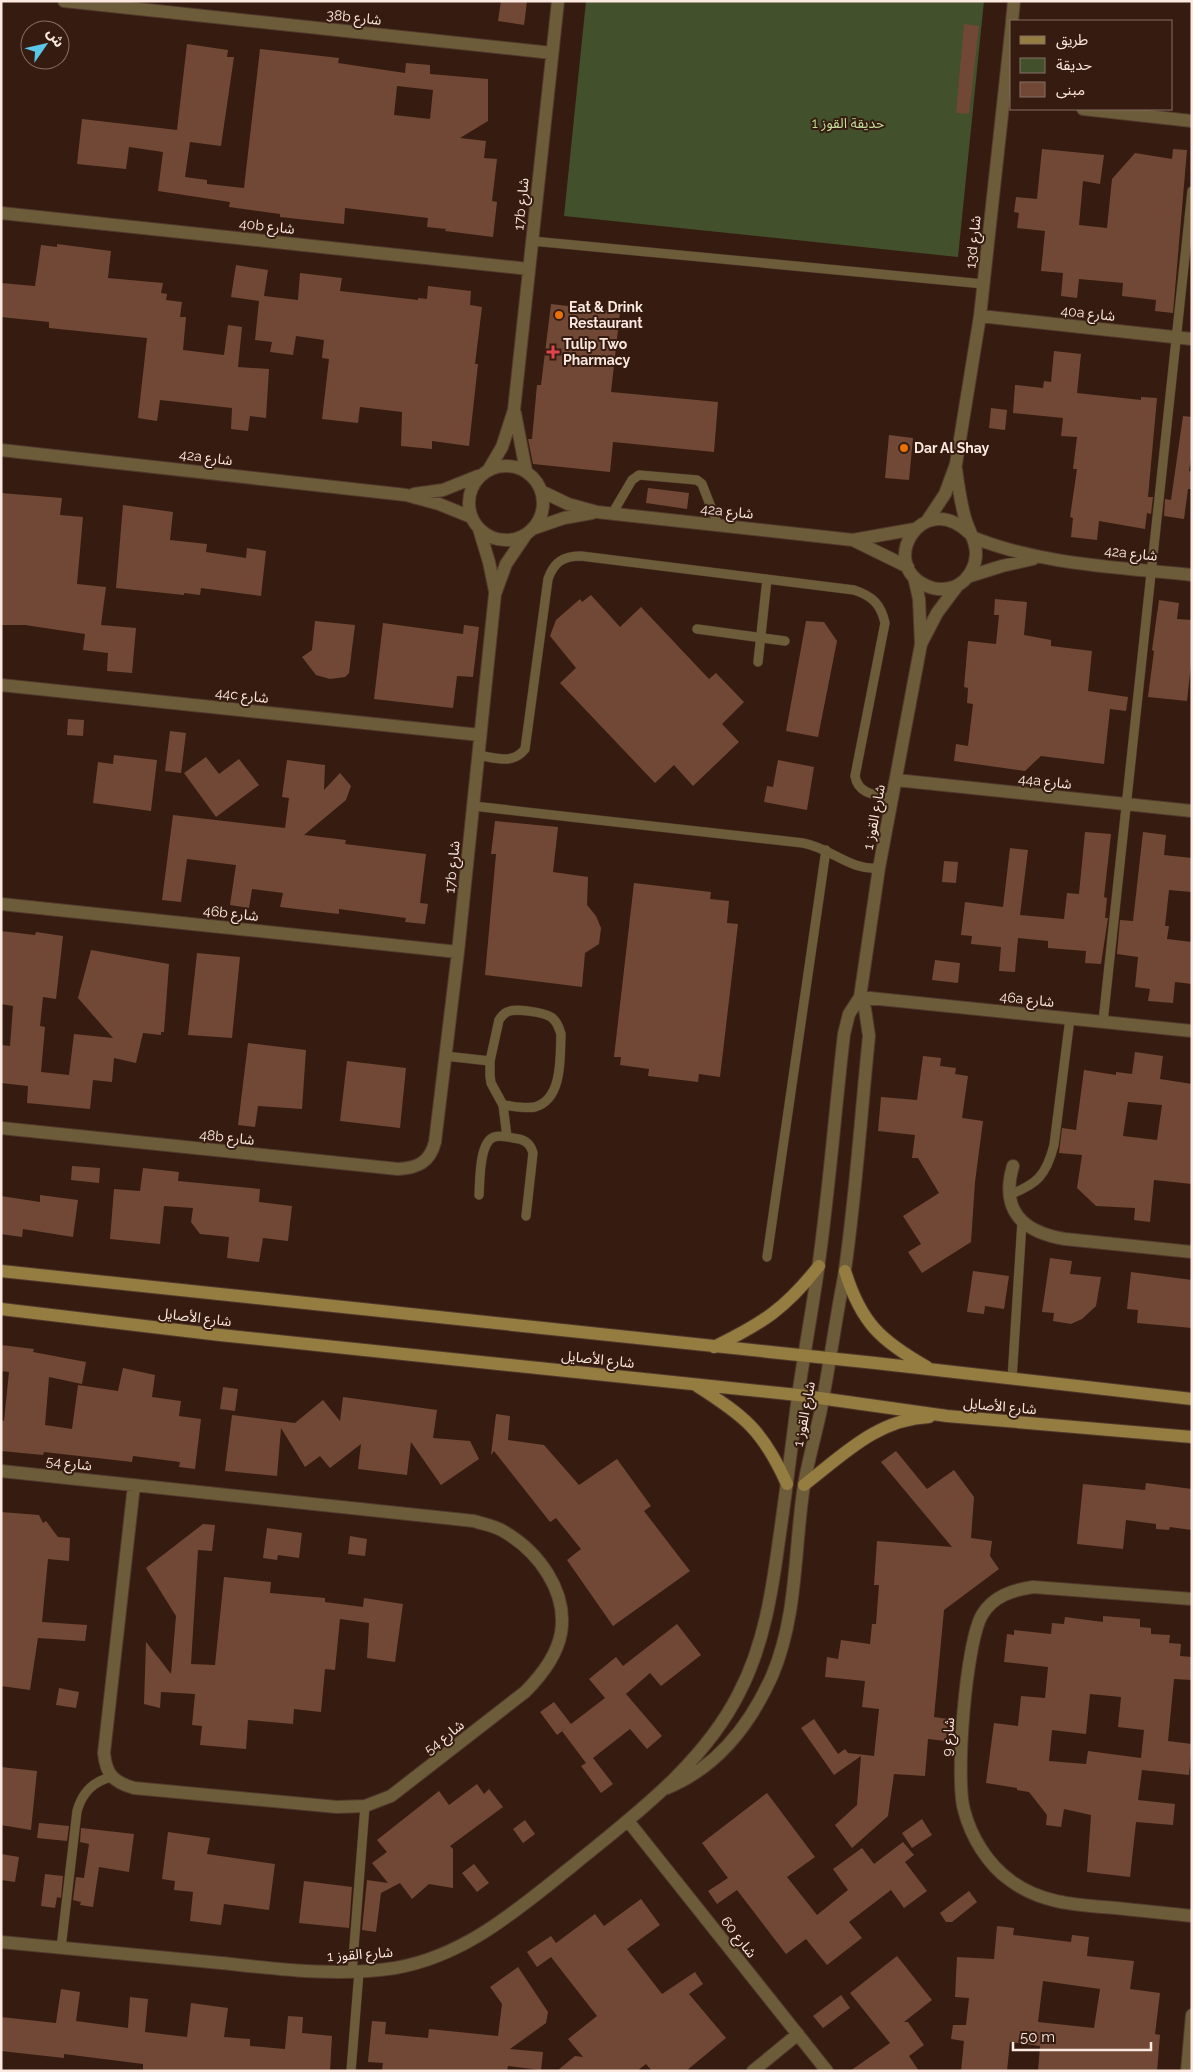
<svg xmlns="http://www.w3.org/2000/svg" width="1193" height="2072" font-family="Raleway,'Noto Sans Arabic',sans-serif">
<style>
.green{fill:#42502c}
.building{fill:#714836;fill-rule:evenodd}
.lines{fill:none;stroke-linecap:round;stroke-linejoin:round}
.service-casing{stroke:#52392d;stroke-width:10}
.minor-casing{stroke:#52392d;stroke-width:14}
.secondary-casing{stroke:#52392d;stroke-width:14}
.service{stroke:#6c5c39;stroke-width:9}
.minor{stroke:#6c5c39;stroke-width:12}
.secondary{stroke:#957c41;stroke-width:12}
.food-dot{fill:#e8710a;stroke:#361c10;stroke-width:2}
.health-dot{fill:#e0444e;stroke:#361c10;stroke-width:2}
.labels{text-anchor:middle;stroke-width:4;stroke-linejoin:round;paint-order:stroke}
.street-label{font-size:14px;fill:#fce9e1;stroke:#361c10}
.park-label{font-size:14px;fill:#c1dd9a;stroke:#361c10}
.poi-label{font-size:14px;font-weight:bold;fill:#fce9e1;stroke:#361c10;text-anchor:start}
</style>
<rect width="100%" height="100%" fill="#361c10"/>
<path class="green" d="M586 1H984L958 257 564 216Z"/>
<path class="building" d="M501 1H527L524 25 498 21Z
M964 24 979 26 969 114 956 113Z
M187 44 228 50 227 57H234L221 146 190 142 185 177 207 180V184L244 188 260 49 339 58 338 63 405 73 406 63 430 65V74L488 79V121L460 138 486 141 484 158 497 159 492 201 497 202 493 237 445 231 446 229 427 227 428 218 345 208 344 224 280 217V214L229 207 230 202 158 191 163 152 129 147 126 169 77 164 82 119 177 130ZM397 86 433 90 430 119 394 115Z
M1042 149 1104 155 1100 184 1083 181 1079 225 1107 228 1112 179 1135 153 1172 159 1173 149 1187 150 1173 313 1155 311 1156 300 1122 296 1123 283 1079 279 1077 298 1061 296 1063 273 1041 271 1045 231 1017 228 1019 213 1014 212 1016 197 1037 199Z
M57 244 111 251 108 278 163 283 161 293 167 294 166 300 182 302 180 317H186L183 350 224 355 228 325 242 327 238 367 269 369 266 418 250 416 248 431 231 429 232 408 160 400 157 421 138 418 147 338 49 328V322L1 317V283L35 286 41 245 57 247Z
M236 265 268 270 264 296 298 300 300 273 342 278 340 291 418 300V298L427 299 428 286 471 291 470 305 482 307 475 364H478L469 446 432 441V449L401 446 402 412 360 407 358 423 322 419 329 359 322 358 324 340 296 336 293 355 270 352 272 342 255 340 259 301 231 297Z
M551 304 620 312 611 392 718 402 714 452 613 442 610 472 533 464 528 439H532L537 385H541Z
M1054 351 1081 354 1077 393 1141 400V397L1157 398 1148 497H1153L1151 514 1147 513 1145 529 1099 521 1097 540 1071 537 1073 518 1070 517 1077 469H1073L1077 437 1061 436 1063 418 1013 413 1015 385 1043 388 1044 381 1051 382Z
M991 408 1007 410 1005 430 989 428Z
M1183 416 1192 417V452L1189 471 1192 472V489H1188L1184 519 1164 516 1165 499 1171 500Z
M889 435 913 438 909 480 885 478Z
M648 488 689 493 687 509 646 503Z
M1 493 62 498 60 515 83 517 77 584 106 587 101 625 136 628 132 673 107 671 108 653 83 650 85 634 25 625H1Z
M123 505 173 512 170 540 207 544 206 552 246 558 247 548 266 551 261 596 201 588 200 595 184 593V595L116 588Z
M591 595 620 627 641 607 709 679 716 673 744 702 722 724 739 742 693 786 674 765 655 783 560 683 576 668 550 636 556 620 580 599 582 602Z
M995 599 1027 602 1024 635 1051 640V646L1092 651 1088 691 1128 697 1126 711 1110 709 1104 764 1041 756 1025 771 954 761 956 744 968 746 973 704 967 703 968 688 964 687 968 641 996 644 999 615H994Z
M1159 600 1179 603 1177 619 1192 620V655L1187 701 1148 697 1154 651 1152 650Z
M315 621 355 625 349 673 345 677 330 679 316 675 302 657 312 650Z
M806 621 824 622 837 641 818 737 786 731Z
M383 623 463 634 464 625 479 627 473 677 457 676 453 708 374 699Z
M68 719 84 720 83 736 67 735Z
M170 731 186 733 181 773 165 771Z
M114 755 157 760 151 811 93 803 98 762 113 764Z
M206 757 219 774 239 759 259 785 216 817 184 773Z
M287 760 325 765 324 790 340 773 351 786 346 800 304 835 346 840 345 844 426 854 420 903 428 904 425 924 405 922 406 918 339 909V914L280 907 283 893 252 889 249 908 230 905 236 865 187 859 181 902 162 900 173 815 285 828 289 798 282 797Z
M778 760 814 767 807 810 764 802 767 786 773 787Z
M495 821 558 827 553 872 588 877 587 905 596 916 601 928 599 944 585 953 582 987 485 975 496 854H491Z
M1085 832 1111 834 1104 897 1107 898 1105 918H1108L1101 964 1085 963 1086 951 1048 948V941L1018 938 1015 972 999 971 1001 947 971 944 972 936 961 935 965 902 1003 907 1010 848 1028 850 1020 915 1064 919 1067 893 1079 894Z
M1143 832 1166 835 1164 855 1192 858V892L1169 890 1165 926H1169L1167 939 1192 942V984L1175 982 1173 1003 1148 1001 1150 989 1135 987 1138 957 1117 954 1120 920 1133 921Z
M944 861 958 862 956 883 942 882Z
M634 883 711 892 710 899 729 901 727 923 738 924 720 1077 699 1074 698 1082 648 1076 649 1069 620 1065 621 1057H614Z
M1 931 35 935 36 932 63 936 56 999 43 997 40 1026 45 1027 41 1072 69 1075 74 1034 113 1038 78 998 91 950 169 964 164 1032H161V1035L143 1033 136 1063 114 1058 112 1082 93 1080 90 1109 27 1103 28 1086 1 1083V1045L10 1046 13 1006 1 1004Z
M197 953 240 957 232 1038 188 1035Z
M935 960 960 963 958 983 932 980Z
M248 1043 306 1050 302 1109 258 1106 255 1127 238 1125Z
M1135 1052 1163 1056 1160 1079 1192 1084V1184L1154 1180 1150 1222 1134 1220 1135 1208 1096 1206 1077 1188 1082 1155 1059 1153 1062 1128 1076 1130 1084 1070 1116 1075V1072L1132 1074ZM1128 1102 1162 1105 1157 1140 1123 1136Z
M923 1056 941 1058 940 1066 956 1068 955 1074 968 1076 962 1118 983 1121 975 1182 971 1242 922 1273 908 1252 921 1244 903 1216 939 1193 918 1158H912L915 1135 878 1131 881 1097 917 1100Z
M347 1061 406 1068 400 1128 340 1121Z
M72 1166 100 1168 99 1183 71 1180Z
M143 1168 179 1172 178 1181 260 1189 259 1202 292 1206 288 1241 263 1238 259 1262 227 1258 229 1237 200 1234 191 1222 193 1208 164 1206 160 1244 110 1239 114 1189 140 1191Z
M40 1195 78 1200 73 1237 23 1229 22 1237 1 1234V1196L40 1202Z
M1050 1258 1072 1261 1070 1274 1101 1277 1096 1306 1082 1319 1071 1324 1053 1321 1054 1313 1042 1312Z
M973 1271 1009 1276 1004 1309 985 1306 984 1314 967 1312Z
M1131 1272 1192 1280V1328L1137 1323 1138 1310 1127 1309Z
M1 1345 34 1349 33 1352 86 1362 82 1384 49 1377 45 1425 72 1429 78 1385 118 1391 123 1368 155 1375 152 1397 181 1401 179 1416 201 1419 195 1469 179 1467 180 1462 133 1456 132 1462 44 1452 43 1455 1 1451V1420L4 1421 9 1372 1 1371Z
M223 1387 238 1389 235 1411 220 1409Z
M343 1397 437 1410 433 1438 470 1441 479 1459 441 1485 411 1442 407 1475 358 1469 361 1444 330 1468 320 1456 305 1467 281 1428 277 1476 225 1471 232 1415 295 1423 323 1400 340 1421Z
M496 1414 510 1416 508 1440 544 1445 579 1485 617 1459 651 1506 644 1511 690 1571 613 1626 567 1560 581 1549 556 1518 550 1522 494 1451 491 1455Z
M896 1451 927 1489 954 1470 974 1497 971 1538 992 1541 990 1556 999 1569 944 1610 934 1717 948 1719 946 1741 928 1739 925 1776 894 1774 888 1816 852 1848 835 1825 857 1805 861 1756 834 1775 801 1728 814 1719 838 1754 845 1749 848 1753 874 1756 879 1709 862 1707 865 1681 825 1677 827 1657 838 1659 841 1640 870 1644 872 1624H876L879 1585H874L877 1541 952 1547 881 1462Z
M1146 1483 1192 1489V1530L1170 1527 1169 1530 1156 1529V1524L1126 1520 1123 1549 1077 1544 1083 1484 1145 1490Z
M1 1512 39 1515 43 1523 46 1521 58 1537 70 1538 69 1561 48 1559 42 1622 87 1625 85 1641 38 1638 30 1690 1 1686Z
M203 1524 215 1525 212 1551 198 1550 191 1664 215 1665 224 1577 271 1582 270 1593 325 1598V1602L363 1607 364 1598 403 1604 395 1662 367 1658 369 1623 340 1619 335 1670 325 1669 321 1712 294 1709 293 1724 248 1720 246 1749 200 1745 202 1726 192 1725 195 1694 161 1692 160 1708 144 1704 146 1642 171 1674 176 1616 146 1568Z
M267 1528 302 1533 299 1558 278 1555 277 1560 263 1558Z
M350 1536 367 1539 365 1556 348 1554Z
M1103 1616 1140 1619V1627L1151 1628V1634L1170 1635 1169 1643 1181 1644 1180 1656 1192 1657V1680L1174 1679 1168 1741 1192 1744 1189 1775 1142 1770 1138 1800 1175 1804 1173 1825 1136 1822 1130 1877 1087 1872 1091 1815 1064 1809 1061 1827 1046 1825 1047 1815 1029 1792 1017 1790V1788L986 1783 994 1723 1018 1726 1021 1696 1045 1698 1048 1667 1004 1662 1007 1634 1014 1635V1630L1051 1634 1052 1623 1064 1624 1065 1617 1103 1622ZM1090 1694 1121 1697 1118 1727 1144 1730 1141 1758 1088 1751 1086 1764 1049 1761 1052 1730 1086 1734Z
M677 1624 701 1655 661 1686 650 1673 626 1694 662 1736 647 1749 630 1729 593 1758 613 1784 601 1793 581 1766 586 1763 562 1731 569 1726 557 1735 540 1712 554 1702 571 1724 605 1698 589 1679 616 1657 623 1666Z
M59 1688 79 1692 76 1708 56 1705Z
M1 1767 37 1771 31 1830 1 1825Z
M477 1784 484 1794 489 1789 503 1807 450 1846 453 1849V1888L429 1884 412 1899 400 1883 381 1893 376 1932 362 1930 367 1880 388 1883 372 1863 387 1852 377 1840 439 1791 449 1805Z
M767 1793 815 1857 787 1877 817 1915 848 1890 833 1869 862 1848 874 1864 903 1842 914 1855 905 1862 927 1891 904 1908 891 1890 849 1922 862 1938 827 1965 806 1939 786 1954 737 1890 717 1904 708 1891 728 1878 702 1843Z
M922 1819 932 1835 912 1848 902 1833Z
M525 1820 535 1834 523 1843 513 1829Z
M39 1823 69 1826 67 1841 37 1838Z
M81 1828 134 1834 129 1872 99 1867 93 1907 80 1905 81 1902 73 1900 76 1877 84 1878 89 1844 80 1842Z
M168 1832 210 1838 207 1854 275 1864 269 1910 224 1904 221 1925 190 1921 193 1892 174 1890 175 1881 162 1879Z
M1 1854 19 1857 15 1882 1 1880Z
M474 1864 489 1883 477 1892 462 1873Z
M45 1874 63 1876 61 1898 57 1897 55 1908 41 1906Z
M304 1881 352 1887 349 1928 299 1923Z
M969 1891 977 1902 952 1922H946L940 1913Z
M641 1899 660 1925 627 1949 662 1994 695 1972 703 1984 689 1994 726 2038 686 2071H652L646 2064 637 2071H557L575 2056 583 2057 568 2039 597 2016 551 1957 537 1967 527 1952 551 1936 556 1943 595 1914 604 1926Z
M997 1926 1014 1928 1013 1935 1071 1942 1072 1935 1089 1937 1087 1956 1134 1961 1130 1989 1160 1993 1155 2034 1160 2035 1157 2071H1038L1040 2046 1010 2042 1007 2071H961L964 2041 951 2039 953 2025H966L969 1998 955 1997 957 1957 994 1959ZM1043 1981 1100 1989 1094 2028 1038 2022Z
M897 1956 932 2000 904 2022H908L924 2045 909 2056 919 2071H850L890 2043 850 1993Z
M518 1967 548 2012 546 2023 510 2049 543 2052 541 2070 508 2066 507 2071H389L382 2070 383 2063 368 2062 372 2021 386 2022 385 2034 428 2038 429 2029 498 2036 502 2004 490 1987Z
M61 1989 80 1992 76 2021 128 2028 130 1997 148 1999 145 2032 187 2037 191 2003 228 2008 224 2037 250 2039V2046L285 2049 288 2016 303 2017 302 2033 332 2036 330 2071H152L143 2070V2064L64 2054V2058L1 2051V2017L56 2023Z
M841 1995 850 2008 823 2028 813 2016Z"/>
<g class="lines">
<defs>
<path id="service" d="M532 241 984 284
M612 514 632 480 639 475 697 480 702 484 718 525
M697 629 785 641
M758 662 767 579
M478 755C495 758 513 765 525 749L548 579C554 562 563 556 581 556L854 590C873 596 881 605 885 623L855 776C858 795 877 795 893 798
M473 806 803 843C831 848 850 871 879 868
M1103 1022 1192 191
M445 1056 490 1061
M503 1105C513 1106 525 1109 535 1107 563 1099 560 1057 561 1034 559 1028 557 1021 551 1017 543 1012 515 1008 507 1012 503 1014 501 1017 499 1020L490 1061V1076L491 1083 503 1105 507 1137
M479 1195C480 1181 479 1142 494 1137 500 1135 507 1137 513 1138 523 1139 530 1142 533 1153L526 1216
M1009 1195C1037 1184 1046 1176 1054 1145L1070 1018
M767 1257 826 850
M1012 1379 1022 1222
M61 1948 77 1811C82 1793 93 1781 112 1777
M352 1972 365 1806
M351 2071 359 1972"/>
<path id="minor" d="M64 1 552 53
M1012 21 1014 1
M1083 109 1192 121
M1 213 529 269
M980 316 1192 339
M515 413 526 471
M1 450 406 495 439 504 471 517
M469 503a37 37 0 1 1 74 0a37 37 0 1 1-74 0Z
M489 469 502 447 514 410 558 1
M956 469C958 484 960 499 964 514 966 525 973 535 975 546 979 563 969 581 954 587 945 590 936 590 927 586 877 565 922 488 969 533
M541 491 568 504 597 512 853 540 915 529
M414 494 443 490 478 476
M927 521 945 494 956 464 980 316 1012 23
M479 529 489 562 495 591
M532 529 564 518 592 513
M972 537C1041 565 1118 567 1192 575
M855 541 908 567
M967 577 1002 566 1033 559
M922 642 937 613 958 585
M1 685 480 735
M896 780 1192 811
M1 904 458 952
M860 997 1192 1031
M1 1128 398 1169C418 1168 430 1162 435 1142L458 952 495 594 506 564 525 536
M1013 1166C1000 1210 1022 1232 1065 1239L1192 1252
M1 1471 474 1521C483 1524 495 1526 503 1531 538 1551 568 1591 561 1633 557 1655 541 1676 525 1692L391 1796 365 1806 337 1807 134 1788C113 1782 106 1774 104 1753L134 1485
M1192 1599 1033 1587C1013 1590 993 1596 982 1615 966 1642 955 1778 964 1810 971 1837 988 1865 1011 1881 1042 1904 1079 1905 1116 1908 1141 1911 1167 1913 1192 1916
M667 1788C718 1767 750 1725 772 1676 798 1615 794 1549 804 1485 808 1461 815 1437 820 1414 827 1379 832 1345 838 1310 840 1297 843 1284 845 1270 856 1193 861 1114 869 1036L865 1009 860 997
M628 1821 827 2071
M1 1942C74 1949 148 1956 221 1963 279 1969 337 1977 395 1968 465 1956 517 1910 571 1867 632 1817 703 1765 739 1693 764 1645 772 1592 779 1540 786 1492 792 1444 798 1396 804 1354 812 1311 818 1269 829 1191 835 1112 844 1034L849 1014 860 997 879 868 921 644 919 599 914 577
M753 2071 798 2034
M1187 2071 1192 2015"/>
<path id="secondary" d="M1 1271 875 1363 1192 1399
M845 1271C861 1323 881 1341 927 1367
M1 1309 220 1335 798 1395 947 1416 1192 1437
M714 1347C763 1323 785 1309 819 1266
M697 1386C746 1417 763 1431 787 1484
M804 1485C842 1456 877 1419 929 1417"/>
</defs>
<use href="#service" class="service-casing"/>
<use href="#minor" class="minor-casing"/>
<use href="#secondary" class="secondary-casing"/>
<use href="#service" class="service"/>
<use href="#minor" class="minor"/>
<use href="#secondary" class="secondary"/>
</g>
<g class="food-dot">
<circle cx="559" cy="315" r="5"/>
<circle cx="904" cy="448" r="5"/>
</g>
<path class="health-dot" d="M550.5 344.5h5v5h5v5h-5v5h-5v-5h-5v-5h5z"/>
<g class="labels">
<g class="street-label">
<text transform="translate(354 17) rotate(6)" y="5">38b شارع</text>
<text transform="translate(521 204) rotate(-84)" y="5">17b شارع</text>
<text transform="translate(267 226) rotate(6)" y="5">40b شارع</text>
<text transform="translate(973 242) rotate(-84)" y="5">13d شارع</text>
<text transform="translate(1088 313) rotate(6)" y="5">40a شارع</text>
<text transform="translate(206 457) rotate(7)" y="5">42a شارع</text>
<text transform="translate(727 511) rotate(6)" y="5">42a شارع</text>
<text transform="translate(1131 553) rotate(6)" y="5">42a شارع</text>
<text transform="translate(242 695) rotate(6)" y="5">44c شارع</text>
<text transform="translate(1045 781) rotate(6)" y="5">44a شارع</text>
<text transform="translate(874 817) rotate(-79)" y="5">شارع القوز 1</text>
<text transform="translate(452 867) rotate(-84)" y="5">17b شارع</text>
<text transform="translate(231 913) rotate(6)" y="5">46b شارع</text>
<text transform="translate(1027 999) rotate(6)" y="5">46a شارع</text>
<text transform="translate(227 1137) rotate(6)" y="5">48b شارع</text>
<text transform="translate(195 1317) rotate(7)" y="5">شارع الأصايل</text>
<text transform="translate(598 1359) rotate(6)" y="5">شارع الأصايل</text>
<text transform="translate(1000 1406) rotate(5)" y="5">شارع الأصايل</text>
<text transform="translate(804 1414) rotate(-79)" y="5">شارع القوز 1</text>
<text transform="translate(69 1463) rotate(6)" y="5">شارع 54</text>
<text transform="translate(444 1737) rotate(-38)" y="5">شارع 54</text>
<text transform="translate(948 1737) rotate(-86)" y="5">شارع 9</text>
<text transform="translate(739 1937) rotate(52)" y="5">شارع 60</text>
<text transform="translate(360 1954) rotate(-4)" y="5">شارع القوز 1</text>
</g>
<g class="park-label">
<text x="848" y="128">حديقة القوز 1</text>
</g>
<g class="poi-label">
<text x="569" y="312">Eat &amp; Drink<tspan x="569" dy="16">Restaurant</tspan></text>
<text x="563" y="349">Tulip Two<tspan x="563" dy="16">Pharmacy</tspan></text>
<text x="914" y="453">Dar Al Shay</text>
</g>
</g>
<rect width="1193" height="2072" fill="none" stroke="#fce9e1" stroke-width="5"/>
<rect x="1010" y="20" width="162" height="90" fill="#361c10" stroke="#856e64"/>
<rect x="1020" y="36" width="25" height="8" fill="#957c41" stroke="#856e64"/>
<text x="1056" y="45" font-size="15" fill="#fce9e1">طريق</text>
<rect x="1020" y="58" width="25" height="15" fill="#42502c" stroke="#856e64"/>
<text x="1056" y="70" font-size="15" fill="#fce9e1">حديقة</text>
<rect x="1020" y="82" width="25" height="15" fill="#714836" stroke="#856e64"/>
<text x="1056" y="95" font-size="15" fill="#fce9e1">مبنى</text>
<g transform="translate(45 45) rotate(56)"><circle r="24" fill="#361c10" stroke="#856e64"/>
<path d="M0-4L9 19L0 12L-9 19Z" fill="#5bc7e7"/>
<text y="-8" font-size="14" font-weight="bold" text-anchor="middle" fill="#fce9e1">ش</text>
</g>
<path d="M1013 2042v8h138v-8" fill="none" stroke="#fce9e1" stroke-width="2.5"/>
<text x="1020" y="2042" font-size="15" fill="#fce9e1" stroke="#361c10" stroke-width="4" paint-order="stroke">50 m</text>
</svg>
